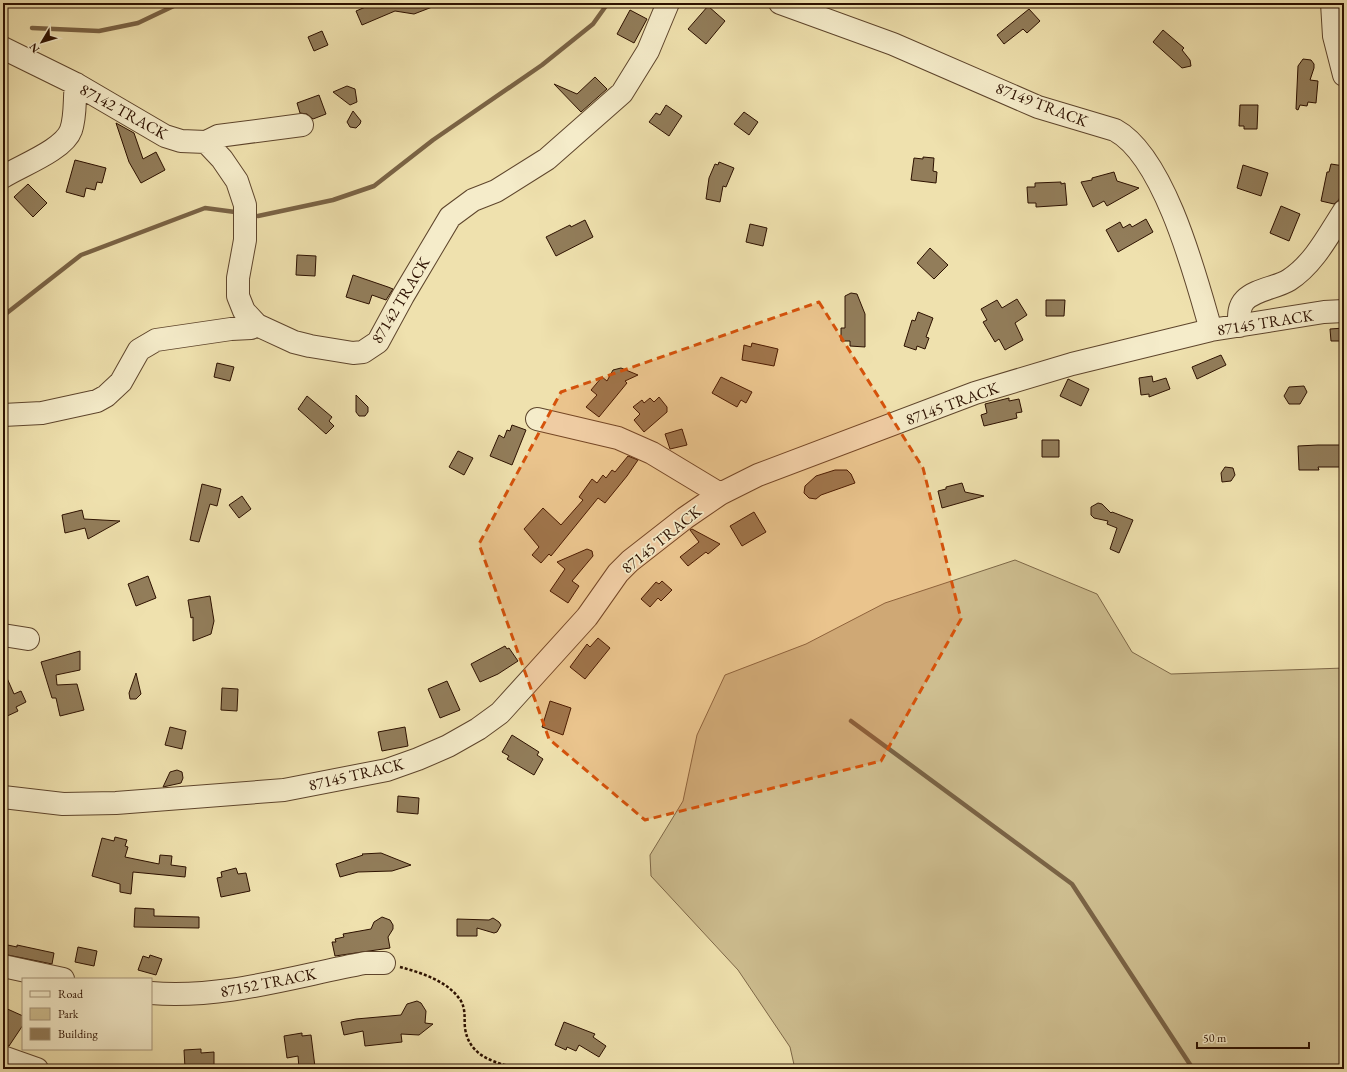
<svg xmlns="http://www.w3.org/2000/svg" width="1347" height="1072" font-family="'EB Garamond',serif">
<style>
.green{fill:#cebe90;stroke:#7e6848}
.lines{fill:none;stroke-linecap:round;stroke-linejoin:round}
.stream{stroke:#7a6345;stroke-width:4.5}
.building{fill:#927d5a;stroke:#2d1100}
.minor-casing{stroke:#5e452c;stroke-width:24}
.path{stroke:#2d1100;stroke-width:2.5;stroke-dasharray:3 2;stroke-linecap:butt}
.minor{stroke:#f5ecca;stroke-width:22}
.marked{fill:#d5520b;fill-opacity:0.2;stroke:#d5520b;stroke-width:3;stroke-dasharray:8 5;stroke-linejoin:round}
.labels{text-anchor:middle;stroke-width:3.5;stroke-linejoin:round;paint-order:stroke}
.street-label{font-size:16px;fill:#2d1100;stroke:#f5ecca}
</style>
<rect width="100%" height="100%" fill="#efe1ae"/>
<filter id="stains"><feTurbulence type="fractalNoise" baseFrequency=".005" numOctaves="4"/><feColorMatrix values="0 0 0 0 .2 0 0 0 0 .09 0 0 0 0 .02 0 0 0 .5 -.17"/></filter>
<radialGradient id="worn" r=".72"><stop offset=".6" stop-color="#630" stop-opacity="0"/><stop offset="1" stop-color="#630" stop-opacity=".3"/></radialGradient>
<path class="green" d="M1015 560 1097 594 1132 652 1171 674 1344 668V1069H795L790 1047 738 970 651 876 650 855 683 801 697 735 725 675 806 644 885 603Z"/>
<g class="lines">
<path class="stream" d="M32 28 99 31 138 23 180 3
M258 216 333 200 374 186 433 140 542 65 593 24 608 3
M3 316 81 255 205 208 235 212
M851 721 1072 884 1193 1069"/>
</g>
<path class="building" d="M375 3H440V4L414 14 395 11 362 25 356 11Z
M708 6 725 21 706 44 688 29Z
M1029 9 1040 21 1027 33 1023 29 1004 44 997 35Z
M630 10 647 19 634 43 617 34Z
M1163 30 1184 48 1182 50 1190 60 1191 66 1182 68 1153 42Z
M322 31 328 45 314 51 308 37Z
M1303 59 1311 60 1314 64V68L1310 80 1318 81 1316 103 1308 102 1307 106 1300 105 1298 110 1296 109 1298 66Z
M595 77 607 89 581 112 554 84 577 94Z
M347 86 355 89 357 102 350 105 333 92Z
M319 95 326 114 313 119 307 114 300 113 297 103Z
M666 105 682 116 669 136 649 122 656 113 660 115Z
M1240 105H1258L1257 129H1244V126H1239Z
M353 111 361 121 360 124 356 128 350 127 347 122Z
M744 112 758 122 749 135 734 124Z
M116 123 134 133 143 159 156 152 165 170 141 183 129 162Z
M923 157 934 158 933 171 937 172 936 183 911 180 914 158 923 159Z
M75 160 106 168 102 183 97 182 95 190 86 188 84 197 66 192Z
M719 162 734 168 726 187 723 186 720 202 706 199 709 178 715 164 718 165Z
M1331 164 1344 166V178L1339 200 1334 204 1321 201 1327 172H1329Z
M1243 165 1268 173 1261 196 1237 188Z
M1114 172 1117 181 1139 188 1107 206 1104 201 1093 207 1081 182 1092 180V178Z
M1061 182V184L1065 183 1067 205 1036 207V203H1028L1027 187H1035V183Z
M28 184 47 203 33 217 14 197Z
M1281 206 1300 214 1289 241 1270 233Z
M1146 219 1153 232 1118 252 1106 230 1120 222 1123 228 1130 224 1132 227Z
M585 220 593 237 556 256 546 237 570 225 571 227Z
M750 224 767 228 763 246 746 242Z
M930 248 948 265 934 279 917 263Z
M297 255 316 256 315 276 296 275Z
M353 275 388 287 393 289 386 300 372 295 369 304 346 297Z
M851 293 857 294 865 314V347L850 346V341H841V328H845V296Z
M1017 299 1027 315 1015 323 1023 340 1005 350 999 339 995 342 983 322 987 320 981 309 997 300 1002 308Z
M1046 300H1065L1064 316H1046Z
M918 312 933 318 926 337 929 338 925 349 917 346 916 350 904 346 912 320 915 321Z
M1344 328V341H1331L1330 329Z
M752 343 778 349 774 366 742 360 744 345 751 347Z
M1221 355 1226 365 1197 379 1192 367Z
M217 363 234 367 230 381 214 377Z
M621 368 638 375 625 381 627 383 599 417 586 407 597 395 591 390 602 377 607 381 613 370Z
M1152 376 1153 382 1166 378 1170 389 1149 397V394L1141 395 1139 378Z
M721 377 752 392 746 403 741 400 737 407 712 393Z
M1068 379 1089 389 1081 406 1060 396Z
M1304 386 1307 392 1300 404H1289L1284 396 1289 387Z
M356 395 368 407V412L365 416H359L356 412Z
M307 396 332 417 329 421 334 426 326 434 298 409Z
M659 397 667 407V412L644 432 634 420 640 414 633 407 642 400 644 403 650 398 654 402Z
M1009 398V401L1019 399 1022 412 1016 413 1017 418 984 426 981 415 987 413 985 404Z
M512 425 526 430 512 465 490 456 499 435 504 438 507 430 510 431Z
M682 429 687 445 670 449 665 434Z
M1042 440H1059V457H1042Z
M1318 445H1344V467H1318L1319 470H1299L1298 446Z
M458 451 473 458 464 475 449 467Z
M628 456 638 460 627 476 605 503 598 498 551 556 549 554 541 563 532 555 539 547 524 529 543 508 561 525 583 500 579 497 592 479 597 483 603 475 606 478 612 470 615 472Z
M1225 467 1233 468 1235 475 1231 481 1222 482 1221 473Z
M835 470H847L851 474 855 483 821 495 816 499 809 498 804 493 805 486 816 476Z
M962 483 965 492 984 496 942 508 938 491 946 489V487Z
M202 484 221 489 217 506 210 504 199 542 190 540Z
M242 496 251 509 239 518 229 505Z
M1098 503 1102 504 1111 513 1112 512 1133 520 1119 553 1110 549 1117 528 1107 524 1108 521 1094 518 1091 515V507Z
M82 510 84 519 120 521 88 539 85 528 65 533 62 515Z
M754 512 766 532 742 546 730 526Z
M692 529 720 544 708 554 706 552 688 566 680 557 699 542 690 530Z
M587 549 592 551 593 556 572 581 579 586 568 603 550 591 565 569 557 562Z
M148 576 156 598 136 606 128 584Z
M662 581 672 590 661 601 658 598 650 607 641 599 656 582 659 584Z
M210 596 214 621 211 634 193 641V617L191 618 188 600Z
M598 638 610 648 585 679 570 667 587 644 590 647Z
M505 646 507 649 509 648 518 661 498 674 480 682 471 664Z
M80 651V670L56 675 57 685 77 684 84 710 60 716 56 698H52L41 662Z
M3 669 14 694 21 691 26 702 16 707 18 711 3 718Z
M136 673 141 694 136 699H130L129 693Z
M447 681 460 710 440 718 428 689Z
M222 688 238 689 237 711 221 710Z
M550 701 571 708 563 735 542 727Z
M170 727 186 731 182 749 165 745Z
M405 727 408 746 382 751 378 732Z
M512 735 539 752 537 755 543 759 534 775 507 759 509 756 502 752Z
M177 770 182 772 183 778 181 783 163 787 170 772Z
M398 796 419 798 418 814 397 812Z
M115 837 127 840 125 846 128 847 125 857 159 864 160 855 172 856 171 865 186 867 185 877 133 872 131 894 120 892V884L92 876 102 838 114 841Z
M381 853 411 865 392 871 358 872 340 877 336 864 363 855 362 854Z
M236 868 238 874 246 873 250 891 221 897 217 878 222 877 221 872Z
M135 908 154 909V916L199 917V928L134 927Z
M382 917 390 920 393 925V929L388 937 390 948 335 956 332 942H336L335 939 344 937 343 934 371 929 374 922Z
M493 918 499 922 501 925 497 932 494 933 477 928V936H457V919L489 920Z
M3 944 17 947V945L54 953 52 964 3 954Z
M78 947 97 951 94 966 75 962Z
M150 955 162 959 156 975 138 970 143 956 149 958Z
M417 1001 421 1003 426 1011 425 1023 433 1024 419 1035 401 1034 402 1042 365 1046 363 1031 344 1035 341 1022 356 1019 401 1015 407 1004Z
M3 1007 23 1016V1025L9 1046 3 1045Z
M564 1022 595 1034 593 1037 606 1046 599 1057 579 1045 576 1051 567 1047 566 1050 555 1045Z
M302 1033V1036L311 1035 315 1067 299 1068 298 1056 287 1058 284 1036Z
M201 1049V1053L214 1052V1067L185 1068 184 1050Z"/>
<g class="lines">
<defs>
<path id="minor" d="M780 3 893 44 1038 107 1115 130C1165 157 1196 278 1211 330
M1332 3 1334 36 1344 75
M3 48 76 84 165 136 181 141 206 142 222 159 237 181 245 205V240L238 278V296L244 311 257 325 294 342 310 346 353 353 363 352 378 342 403 296 450 217 473 200 496 191 547 159 622 93 648 51 668 3
M206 142 218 136 302 125
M3 177C20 166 64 150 71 130 76 116 74 99 76 84
M1239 326C1239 317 1238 307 1245 300 1256 289 1276 288 1289 280 1314 264 1329 234 1344 211
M3 415 42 413 97 401 106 396 121 382 139 350 156 340 231 329 251 328 257 325
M537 419 618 438 652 453 720 494
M3 635 28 639
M3 797 63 804 116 803 284 790 387 770 418 759 448 746 478 729 500 713 587 617 618 573 630 561 685 518 720 494 758 475 975 393 1072 364 1211 330 1324 312 1344 311
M3 966 63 979
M151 993C224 999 295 976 365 963H384
M3 1057 37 1069"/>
</defs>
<use href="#minor" class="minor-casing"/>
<path class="path" d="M400 967C422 973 448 981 461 1001 466 1010 464 1019 465 1028 469 1058 498 1064 523 1069"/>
<use href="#minor" class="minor"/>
</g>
<path class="marked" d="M819 302 923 468 961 619 881 761 645 820 549 739 479 544 561 392Z"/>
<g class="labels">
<g class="street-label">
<text transform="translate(1042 104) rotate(21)" y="6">87149 TRACK</text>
<text transform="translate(124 111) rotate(29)" y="6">87142 TRACK</text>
<text transform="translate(400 300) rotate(-59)" y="6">87142 TRACK</text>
<text transform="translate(1265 322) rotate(-9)" y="6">87145 TRACK</text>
<text transform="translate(952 403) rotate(-20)" y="6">87145 TRACK</text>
<text transform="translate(661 539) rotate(-39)" y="6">87145 TRACK</text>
<text transform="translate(356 774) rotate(-13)" y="6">87145 TRACK</text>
<text transform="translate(268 982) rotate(-11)" y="6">87152 TRACK</text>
</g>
</g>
<rect width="1347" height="1072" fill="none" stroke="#efe1ae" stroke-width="16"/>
<rect x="4" y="4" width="1339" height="1064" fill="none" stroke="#2d1100" stroke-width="2"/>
<rect x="8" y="8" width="1331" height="1056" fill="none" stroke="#2d1100"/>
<rect x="22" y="978" width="130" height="72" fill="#f5ecca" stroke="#a59479"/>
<rect x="30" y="991" width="20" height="6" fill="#f5ecca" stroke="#a59479"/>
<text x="58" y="998" font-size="12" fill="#2d1100">Road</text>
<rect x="30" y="1008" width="20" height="12" fill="#cebe90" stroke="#a59479"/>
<text x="58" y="1018" font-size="12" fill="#2d1100">Park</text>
<rect x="30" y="1028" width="20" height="12" fill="#927d5a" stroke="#a59479"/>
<text x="58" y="1038" font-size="12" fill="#2d1100">Building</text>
<g transform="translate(42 42) rotate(232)" stroke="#f5ecca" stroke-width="3" paint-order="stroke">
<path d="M0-3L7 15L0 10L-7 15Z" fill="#2d1100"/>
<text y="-6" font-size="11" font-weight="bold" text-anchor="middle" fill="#2d1100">N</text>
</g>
<path d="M1197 1042v6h112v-6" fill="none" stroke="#2d1100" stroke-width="2"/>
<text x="1203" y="1042" font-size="12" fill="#2d1100" stroke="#f5ecca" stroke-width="3" paint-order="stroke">50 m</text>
<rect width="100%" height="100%" filter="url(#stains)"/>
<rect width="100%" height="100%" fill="url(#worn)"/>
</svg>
